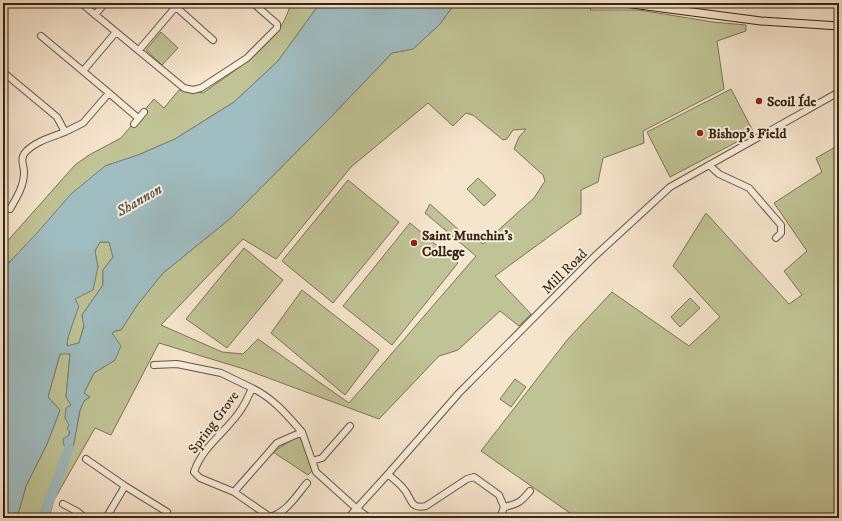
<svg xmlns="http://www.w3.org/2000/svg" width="842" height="521" font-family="'IM FELL DW Pica',serif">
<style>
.green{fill:#c0c395;stroke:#7c7454;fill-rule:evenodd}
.water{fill:#a0bdc1;stroke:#76807b;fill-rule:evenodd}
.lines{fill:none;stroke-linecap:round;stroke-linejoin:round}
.river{stroke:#a0bdc1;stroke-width:10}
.minor-casing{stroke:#675441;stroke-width:8}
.major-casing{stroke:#372412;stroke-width:9}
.minor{stroke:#f9eede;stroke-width:6}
.major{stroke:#f6e5cd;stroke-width:7}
.poi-dot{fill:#8f2418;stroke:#f9eede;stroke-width:1.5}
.labels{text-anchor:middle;stroke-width:4;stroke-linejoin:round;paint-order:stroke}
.poi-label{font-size:14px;font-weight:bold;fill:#372412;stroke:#f9eede;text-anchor:start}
.street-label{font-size:14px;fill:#372412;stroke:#f9eede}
.water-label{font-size:15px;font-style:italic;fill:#565247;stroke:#f9eede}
</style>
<rect width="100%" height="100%" fill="#f6e5cd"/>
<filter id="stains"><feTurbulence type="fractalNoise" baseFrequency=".005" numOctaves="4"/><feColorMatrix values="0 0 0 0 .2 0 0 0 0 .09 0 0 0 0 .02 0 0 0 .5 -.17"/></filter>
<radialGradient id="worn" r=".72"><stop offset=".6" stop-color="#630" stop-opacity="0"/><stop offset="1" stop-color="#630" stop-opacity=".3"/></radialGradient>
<path class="green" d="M292 3H320L278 61 234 102 175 139 138 155 105 166 4 267 3 266V246L75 165 89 155 121 138 154 99 164 108 179 90 203 93C231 73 262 54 281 26 286 19 288 10 292 3Z
M455 3H588L593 4 590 10H639L713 22 746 25V31L717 41 724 89 643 131 644 143 603 158 598 182 581 190V214L573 219 495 276 531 314 519 326 500 311 458 350 439 356 379 419 244 369 159 343 111 435 95 428 54 500 49 518H17L26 486 47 444 60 410 48 397 60 354 70 353 66 397 71 405 69 435 73 448 80 410 84 401 90 397 84 393 94 373 115 360 112 334 115 331 121 330 138 304 163 273 231 218 327 121 392 53 413 49 440 24ZM428 103 453 126 466 113 473 115 503 140 507 139 513 130 526 129 519 137 514 149 543 175 545 181 534 198 483 244 472 236 469 239 430 204 425 213 476 256 349 403 258 339 243 354 222 352 161 325 243 239 276 259 351 167Z
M161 32 178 48 162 65 146 50Z
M731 89 754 133 670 177 647 132Z
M839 145V518H577L481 451 568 339 612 292 689 346 720 317 673 266 706 213 789 304 802 295 784 271 807 251 774 203 822 172 816 158Z
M478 178 496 195 484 206 467 189Z
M348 180 399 222 333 303 282 261Z
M410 223 458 263 392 345 343 306Z
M100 242H109L113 257 103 270V285L82 315 84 325 79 343 67 346C66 338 76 316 78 306L75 299 98 267 95 251Z
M244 248 283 280 227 348 186 319Z
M302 290 379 350 345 395 271 333Z
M690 298 700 308 680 327 671 317Z
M515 379 526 387 511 407 500 399Z
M296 437H300L313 470 308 475 273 452Z"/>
<path class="water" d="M320 3H455L440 24 413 49 392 53 327 121 231 218 163 273 138 304 121 330 115 331 112 333 121 346 115 360 94 373 84 393 90 397 84 401 80 410 73 448 64 446 63 439 69 435 70 432 67 429 69 425 65 418 66 408 71 405 66 397 70 354H60L48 397 60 410 47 444 26 486 17 518H5L3 517V269L37 233 71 194 105 166 138 155 175 139 234 102 278 61ZM100 242H109L113 257 103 270V285L82 315 84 326 79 343 67 346C66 339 76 315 79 306L75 299 93 290 98 267 95 251Z"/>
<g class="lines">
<path class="river" d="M43 518 69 448"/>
<defs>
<path id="minor" d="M81 3 184 88 193 90 201 88 247 58 277 28V24L253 3
M3 5 5 3
M176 7 213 40
M95 15 105 3
M139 50 179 3
M83 71 116 32
M3 72 57 117 65 132 83 123 109 93 41 36
M109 93 138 118
M134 124 144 112
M709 165 719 174 749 188 781 225V233L776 238
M10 209C17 197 24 186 24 172 24 165 20 160 24 154 33 142 52 137 65 132
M154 365 177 364 221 373 252 388
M302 432C287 415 273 398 252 388 249 395 246 402 242 408 228 431 203 445 194 472L200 478 234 492 277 443 302 432 316 472 357 509 369 518
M86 459 125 486 106 518
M312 461 322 458 350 426
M388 474C393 479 399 483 403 488 412 497 409 510 426 506L467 479 474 477 499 495 504 507 500 518
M125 486 167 512
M234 492 270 517C286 513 297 495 307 483
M63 504 78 512 85 518
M504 507C518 504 521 502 530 491
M348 518 388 474 459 393 595 256 670 187 839 92"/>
<path id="major" d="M624 3 761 21 839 26"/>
</defs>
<use href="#minor" class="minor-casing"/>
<use href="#major" class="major-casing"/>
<use href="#minor" class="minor"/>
<use href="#major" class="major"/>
</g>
<g class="poi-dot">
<circle cx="759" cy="101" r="4"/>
<circle cx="700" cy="133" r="4"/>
<circle cx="414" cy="243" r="4"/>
</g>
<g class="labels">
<g class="poi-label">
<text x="767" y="106">Scoil Íde</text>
<text x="708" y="138">Bishop's Field</text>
<text x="422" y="240">Saint Munchin's<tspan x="422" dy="16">College</tspan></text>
</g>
<g class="street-label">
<text transform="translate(564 271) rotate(-45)" y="5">Mill Road</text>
<text transform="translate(213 422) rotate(-53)" y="5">Spring Grove</text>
</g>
<g class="water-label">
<text transform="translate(139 200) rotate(-30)" y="5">Shannon</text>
</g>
</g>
<rect width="842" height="521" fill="none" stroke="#f6e5cd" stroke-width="16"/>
<rect x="4" y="4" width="834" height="513" fill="none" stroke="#372412" stroke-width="2"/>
<rect x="8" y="8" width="826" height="505" fill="none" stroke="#372412"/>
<rect width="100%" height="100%" filter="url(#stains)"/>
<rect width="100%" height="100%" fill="url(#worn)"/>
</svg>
